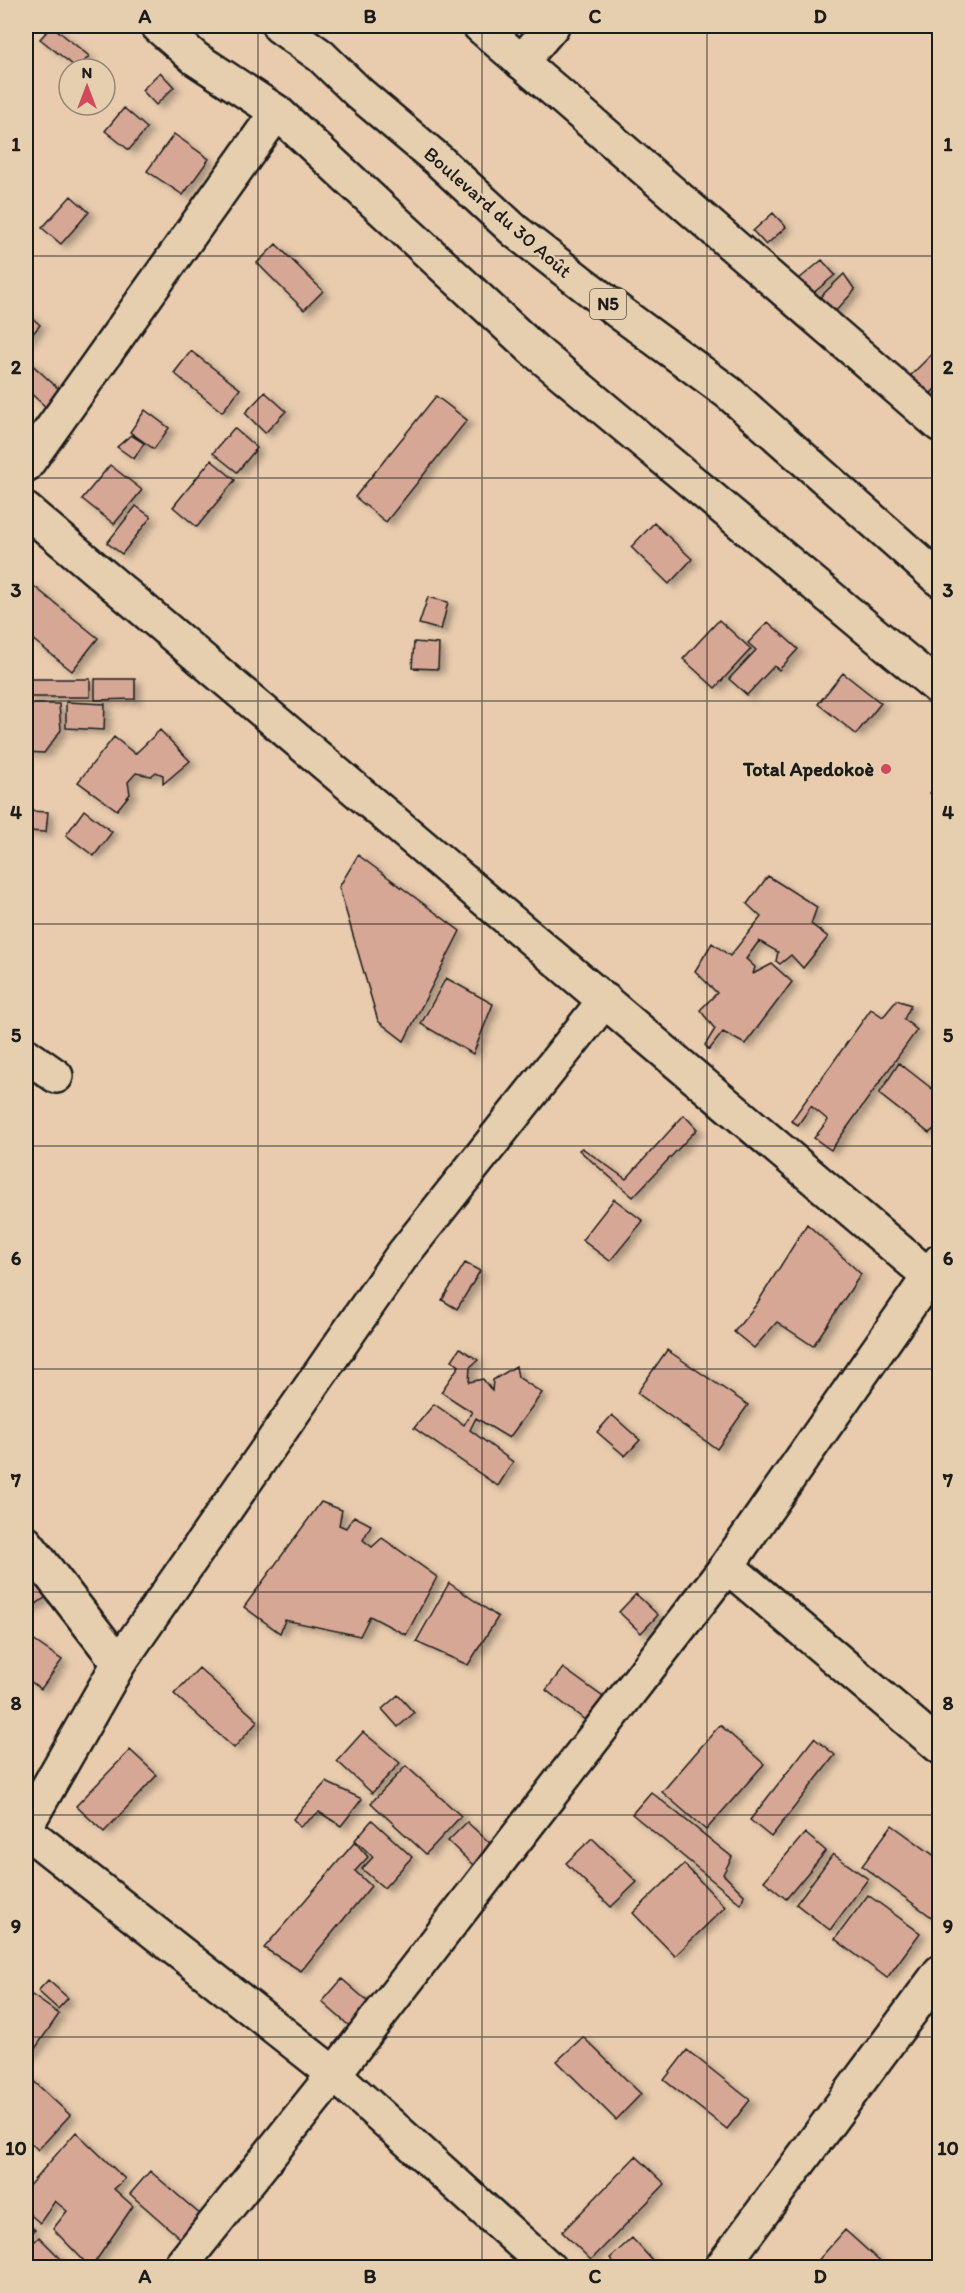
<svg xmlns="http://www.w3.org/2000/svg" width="965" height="2293" font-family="Itim,sans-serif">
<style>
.building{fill:#d7a795;stroke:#1c1c1c;stroke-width:1.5;filter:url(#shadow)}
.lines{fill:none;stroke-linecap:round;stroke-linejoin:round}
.minor-casing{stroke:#1c1c1c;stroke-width:38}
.trunk-casing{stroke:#1c1c1c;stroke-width:38}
.minor{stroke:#e6cfaf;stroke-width:33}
.trunk{stroke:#e6cfaf;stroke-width:33}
.grid{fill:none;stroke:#1c1c1c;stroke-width:1.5;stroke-opacity:0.55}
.poi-dot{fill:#d1495b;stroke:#e6cfaf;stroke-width:2}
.labels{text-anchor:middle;stroke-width:4.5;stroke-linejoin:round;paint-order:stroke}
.shield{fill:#e6cfaf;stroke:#595248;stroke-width:1.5}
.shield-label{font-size:18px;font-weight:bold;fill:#1c1c1c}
.street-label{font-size:20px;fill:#1c1c1c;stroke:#e6cfaf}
.poi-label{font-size:20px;font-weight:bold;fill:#1c1c1c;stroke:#e6cfaf;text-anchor:end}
.neatline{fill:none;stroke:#1c1c1c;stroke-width:2}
.grid-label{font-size:20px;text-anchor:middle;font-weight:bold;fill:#1c1c1c}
</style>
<defs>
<filter id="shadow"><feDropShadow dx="6" dy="4" stdDeviation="3" flood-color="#0004"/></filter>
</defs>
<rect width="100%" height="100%" fill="#e9ccae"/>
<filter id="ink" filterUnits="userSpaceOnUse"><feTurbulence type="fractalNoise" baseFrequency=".0167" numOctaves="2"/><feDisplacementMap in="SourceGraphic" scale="12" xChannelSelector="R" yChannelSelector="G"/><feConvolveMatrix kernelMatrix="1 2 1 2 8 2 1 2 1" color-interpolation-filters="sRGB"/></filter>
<g filter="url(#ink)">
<path class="building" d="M52 26 89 56 78 69 40 39Z
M160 72 174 87 156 105 142 90Z
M124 108 147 128 129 150 105 131Z
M174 134 209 159 183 195 147 171Z
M71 196 89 212 61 244 42 228Z
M773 213 786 227 766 245 753 231Z
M276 244 323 291 304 310 257 263Z
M822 260 835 275 812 294 799 279Z
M844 274 855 290 830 317 813 304Z
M26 312 40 325 26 342Z
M191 351 240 389 222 412 174 373Z
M933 353 940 360V384L927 397 908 378Z
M26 359 63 393 48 409 26 389Z
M265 392 286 411 265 433 245 413Z
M436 396 467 420 386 522 355 497Z
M145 410 169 428 154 449 130 432Z
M234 428 257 448 237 472 213 453Z
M131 435 144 443 134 459 117 447Z
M211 460 235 480 197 527 173 507Z
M110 465 142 490 114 524 82 499Z
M136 506 151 517 122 554 107 543Z
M654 523 692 559 669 584 631 547Z
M30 583 98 638 72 671 26 634V588Z
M428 597 448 602 441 630 419 624Z
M719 620 751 649 715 688 683 659Z
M768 622 798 649 779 670 774 666 747 695 729 679 756 650 748 643Z
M414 642 439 644 438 669 412 668Z
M843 673 881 703 856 734 818 704Z
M26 679H90V697H26Z
M95 679H135V699L95 700Z
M66 702 105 704 104 730 66 728Z
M26 704H59L61 730 44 753 26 752Z
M160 730 190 761 163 784V775L156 772 151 776 136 773 128 782 130 794 117 810 78 782 114 737 135 754Z
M940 784V802L930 793Z
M84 810 112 832 94 856 66 835Z
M26 811 48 812 46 832 26 831Z
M358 855 460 931 404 1041 378 1021 339 887Z
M768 876 817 907 811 924 828 937 803 968 791 955 780 964 776 961 778 952 759 941 746 959 755 967 753 974 772 964 792 982 745 1044 723 1032 709 1050 705 1045 715 1029 700 1010 717 993 695 971 712 943 730 956 761 917 747 904Z
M446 978 493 1004 473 1054 421 1024Z
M897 1000 911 1005 904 1019 917 1030 831 1150 814 1138 828 1120 811 1106 798 1125 791 1121 871 1009 883 1017Z
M899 1063 940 1095V1124L929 1133 879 1094Z
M684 1115 697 1129 633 1197 579 1150 582 1148 626 1179Z
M614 1199 643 1221 610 1261 582 1240Z
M807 1224 861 1274 813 1346 777 1322 754 1348 734 1332 756 1305Z
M465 1263 480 1271 457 1309 442 1300Z
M460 1348 478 1360 470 1367 469 1382 483 1379 492 1391 493 1380 516 1366 518 1377 542 1393 509 1438 476 1418 470 1430 513 1462 498 1486 414 1428 434 1404 464 1425 472 1412 441 1392 459 1366 452 1360Z
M667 1350 748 1405 717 1449 637 1393Z
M612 1415 640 1440 625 1456 597 1432Z
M321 1502 342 1510 339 1525 346 1528 354 1516 371 1525 363 1540 372 1547 382 1538 437 1577 406 1635 370 1616 360 1636 285 1620 280 1633 244 1607Z
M28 1571 46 1597 26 1611V1573Z
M449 1583 498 1617 468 1665 416 1642Z
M636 1594 658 1615 641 1633 619 1612Z
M33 1640 62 1660 41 1689 26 1678V1651Z
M199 1668 258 1721 234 1748 174 1694Z
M563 1668 603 1697 585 1720 546 1690Z
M398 1695 414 1713 398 1727 382 1709Z
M720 1725 764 1764 706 1830 662 1792Z
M363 1732 400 1763 372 1793 337 1761Z
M814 1738 835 1755 771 1837 750 1820Z
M130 1750 157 1775 104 1832 76 1806Z
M406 1766 461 1816 426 1854 371 1803Z
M326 1782 362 1799 341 1826 319 1812 300 1827 293 1819Z
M651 1792 732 1857 723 1874 744 1895 741 1904 632 1814Z
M372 1820 412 1857 384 1888 362 1869 373 1857 355 1840Z
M467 1822 492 1845 473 1865 448 1841Z
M892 1825 940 1860V1917L937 1921 862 1866Z
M805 1833 826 1851 786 1899 764 1881Z
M592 1838 637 1882 611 1907 566 1863Z
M355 1842 368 1857 355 1871 371 1886 301 1971 264 1948Z
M833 1854 868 1879 830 1930 796 1904Z
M684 1864 725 1907 675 1956 633 1913Z
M868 1895 920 1933 887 1978 835 1939Z
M342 1979 374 2007 354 2030 322 2002Z
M48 1980 68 1998 58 2009 38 1991Z
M29 1993 59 2014 30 2056 26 2053V1998Z
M583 2037 641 2094 616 2120 557 2061Z
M687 2050 750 2100 727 2129 664 2080Z
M26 2074 70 2115 38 2150 26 2138Z
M76 2132 125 2179 114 2189 133 2206 91 2268 53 2229 67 2211 55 2201 40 2223 26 2211V2189Z
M636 2156 665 2184 591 2260 562 2232Z
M150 2171 210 2223 189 2246 130 2194Z
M26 2221 35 2230 26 2239Z
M845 2230 887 2268H817L814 2265Z
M39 2237 70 2268H26V2250Z
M632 2238 653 2261 646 2268H618L610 2258Z"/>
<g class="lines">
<defs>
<path id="minor" d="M158 26 196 59 277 112 534 350 940 689
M521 62 552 26
M26 465 277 112
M26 510 929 1276
M26 1055 56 1076
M26 1543 119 1663
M727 1566 940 1747
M26 1826 119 1663 401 1257 605 1000
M26 1831 334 2074 549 2268
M179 2268 334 2074 727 1566 940 1261
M721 2268 940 1972"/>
<path id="trunk" d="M279 26 321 56 360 94 437 159 515 231 619 312 729 393 940 580
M480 26 940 425"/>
</defs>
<use href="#minor" class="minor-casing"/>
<use href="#trunk" class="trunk-casing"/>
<use href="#minor" class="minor"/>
<use href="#trunk" class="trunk"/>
</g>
</g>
<path class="grid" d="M258 26V2268M482 26V2268M707 26V2268M26 256H940M26 478H940M26 701H940M26 924H940M26 1146H940M26 1369H940M26 1592H940M26 1815H940M26 2037H940"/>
<circle class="poi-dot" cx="886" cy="769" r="6"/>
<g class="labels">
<rect class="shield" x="590" y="289" width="36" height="30" rx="4.5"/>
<g class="shield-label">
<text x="608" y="310">N5</text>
</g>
<g class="street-label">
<text transform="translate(498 212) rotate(41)" y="7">Boulevard du 30 Août</text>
</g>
<g class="poi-label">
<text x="874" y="776">Total Apedokoè</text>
</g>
</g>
<rect width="965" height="2293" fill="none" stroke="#e6cfaf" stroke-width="66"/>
<g transform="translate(87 87)"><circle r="28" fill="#e6cfaf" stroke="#958774" stroke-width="1.5"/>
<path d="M0-4.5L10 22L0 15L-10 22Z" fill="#d1495b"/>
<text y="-9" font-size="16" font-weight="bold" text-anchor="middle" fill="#1c1c1c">N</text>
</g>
<rect x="33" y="33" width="899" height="2227" class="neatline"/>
<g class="grid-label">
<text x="145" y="23">A</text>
<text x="370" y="23">B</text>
<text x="595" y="23">C</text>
<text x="820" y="23">D</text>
<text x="16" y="151">1</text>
<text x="948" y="151">1</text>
<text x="16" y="374">2</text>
<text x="948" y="374">2</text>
<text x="16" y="597">3</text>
<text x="948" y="597">3</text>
<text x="16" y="819">4</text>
<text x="948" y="819">4</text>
<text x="16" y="1042">5</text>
<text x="948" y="1042">5</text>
<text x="16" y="1265">6</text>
<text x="948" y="1265">6</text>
<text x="16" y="1487">7</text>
<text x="948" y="1487">7</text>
<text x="16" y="1710">8</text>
<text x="948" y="1710">8</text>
<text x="16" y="1933">9</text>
<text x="948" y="1933">9</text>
<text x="16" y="2155">10</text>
<text x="948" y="2155">10</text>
<text x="145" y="2283">A</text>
<text x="370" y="2283">B</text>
<text x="595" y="2283">C</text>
<text x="820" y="2283">D</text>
</g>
</svg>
